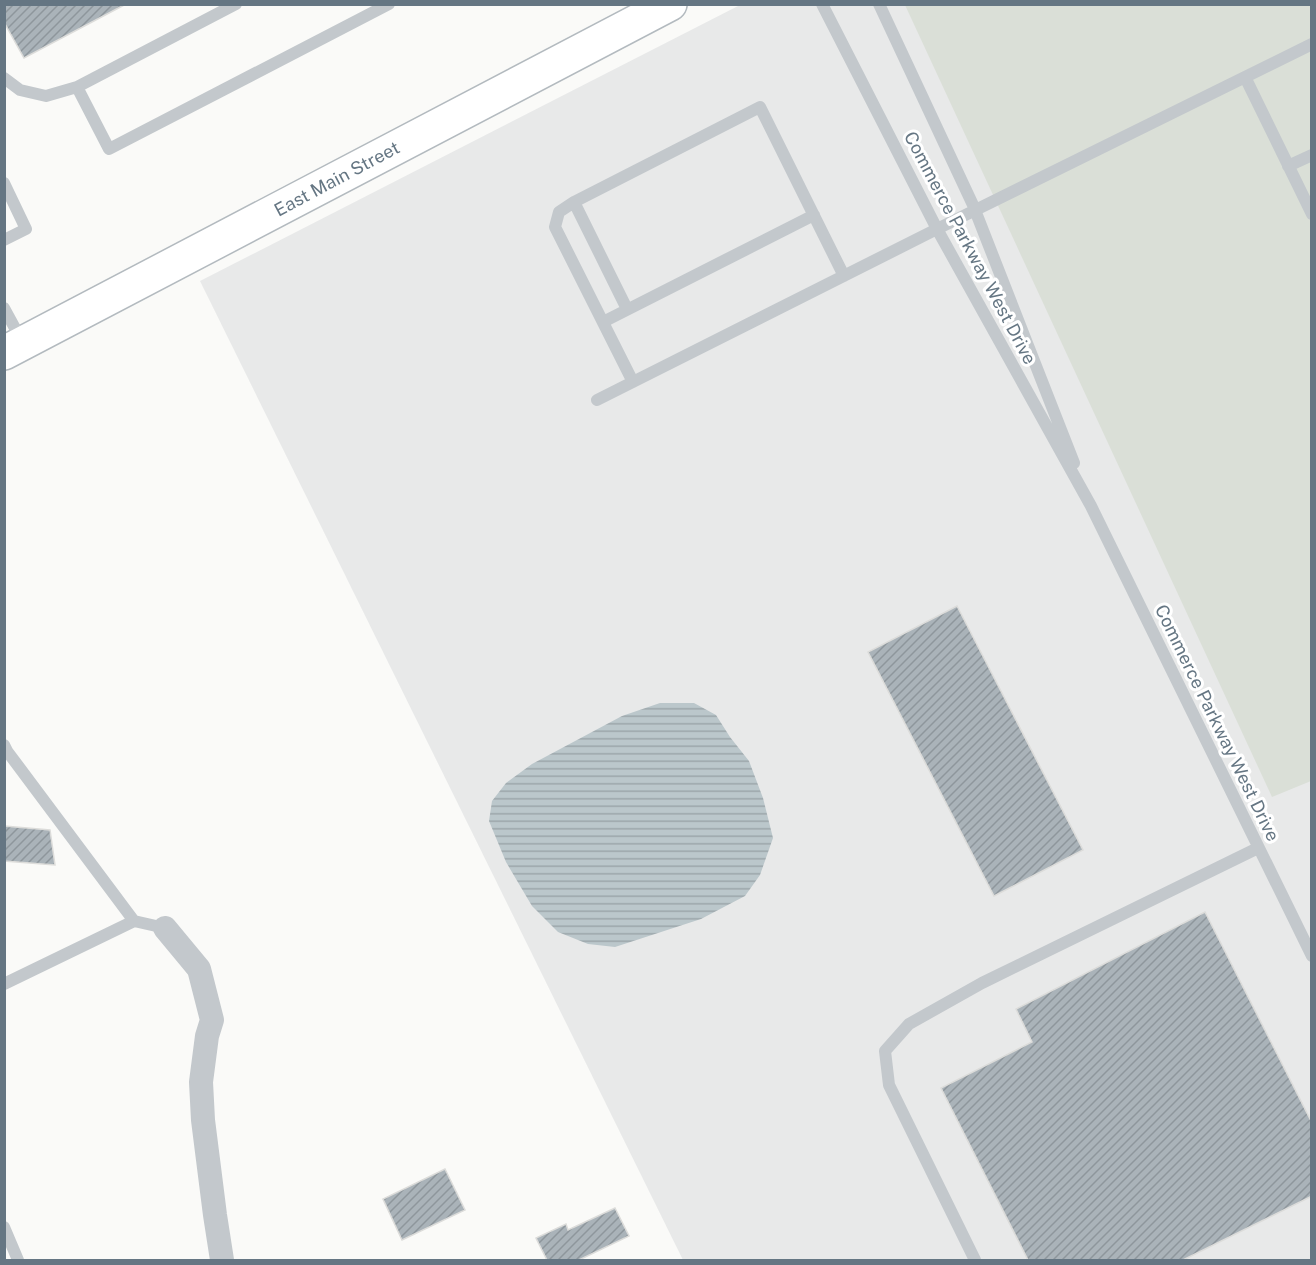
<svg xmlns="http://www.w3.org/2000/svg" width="1316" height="1265" font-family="'Public Sans',sans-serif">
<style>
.built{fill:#e8e9e9}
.green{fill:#dadfd7}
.water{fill:url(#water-rules)}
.building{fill:url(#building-hatch);stroke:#dcdcda;stroke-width:1.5}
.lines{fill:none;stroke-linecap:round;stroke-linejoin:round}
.secondary-casing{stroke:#b3babf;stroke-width:36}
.service{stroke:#c3c8cc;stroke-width:12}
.minor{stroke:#c3c8cc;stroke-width:24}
.secondary{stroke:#fff;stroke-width:33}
.labels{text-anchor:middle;stroke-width:6;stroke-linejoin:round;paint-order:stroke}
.street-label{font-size:18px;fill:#657683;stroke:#fff}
</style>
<defs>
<pattern id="water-rules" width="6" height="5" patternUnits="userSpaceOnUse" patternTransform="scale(1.5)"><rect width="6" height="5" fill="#bbc7cb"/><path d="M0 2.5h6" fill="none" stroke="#9ca6aa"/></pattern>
<pattern id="building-hatch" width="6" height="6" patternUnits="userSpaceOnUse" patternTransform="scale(1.5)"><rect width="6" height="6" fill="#aab3b9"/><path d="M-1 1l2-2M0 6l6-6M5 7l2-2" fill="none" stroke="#8e969c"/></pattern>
</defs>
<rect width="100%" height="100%" fill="#fafaf8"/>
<path class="built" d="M740 5H1311V1260H683L200 281Z"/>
<path class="green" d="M905 5H1311V781L1272 797Z"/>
<path class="water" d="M660 703H694L716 715 730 737 749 761 763 798 773 838 760 875 745 896 701 919 615 947 588 944 558 932 532 906 506 862 489 821 492 801 506 783 532 764 622 716Z"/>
<path class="building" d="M4 4H126L24 58 4 22Z
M957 606 1083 850 994 896 868 652Z
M4 826 50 830 55 865 4 861Z
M1205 912 1312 1123V1196L1183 1260H1028L941 1088 1032 1042 1016 1009Z
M445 1169 465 1210 402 1240 383 1199Z
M615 1208 629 1236 579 1260H547L536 1238 566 1224 568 1230Z"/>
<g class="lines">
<defs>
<path id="secondary" d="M4 353 670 4"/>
</defs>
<use href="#secondary" class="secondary-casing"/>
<path class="service" d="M822 4 937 229 1091 506 1312 956
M879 4 973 205 1074 463
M1245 77 1312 214
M4 78 20 90 46 96 77 87 236 4
M77 87 109 149 389 4
M1288 166 1312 155
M4 183 26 229 4 240
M574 202 627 309
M4 308 22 341
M603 322 814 215
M633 382 555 227 559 212 574 202 760 107 844 276
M597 400 937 229 1312 44
M4 745 7 751 134 921
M4 984 134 921 165 928
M4 1227 18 1260
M975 1260 889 1085 885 1051 909 1024 982 983 1258 848"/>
<path class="minor" d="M165 928 199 969 212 1020 207 1036 201 1082 203 1120 215 1215 222 1260"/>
<use href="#secondary" class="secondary"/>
</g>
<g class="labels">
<g class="street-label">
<text transform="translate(337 179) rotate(-28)" y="6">East Main Street</text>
<text transform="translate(970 248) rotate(62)" y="6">Commerce Parkway West Drive</text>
<text transform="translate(1217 723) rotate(64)" y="6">Commerce Parkway West Drive</text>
</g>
</g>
<rect width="1316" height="1265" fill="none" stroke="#657683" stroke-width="12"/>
</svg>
